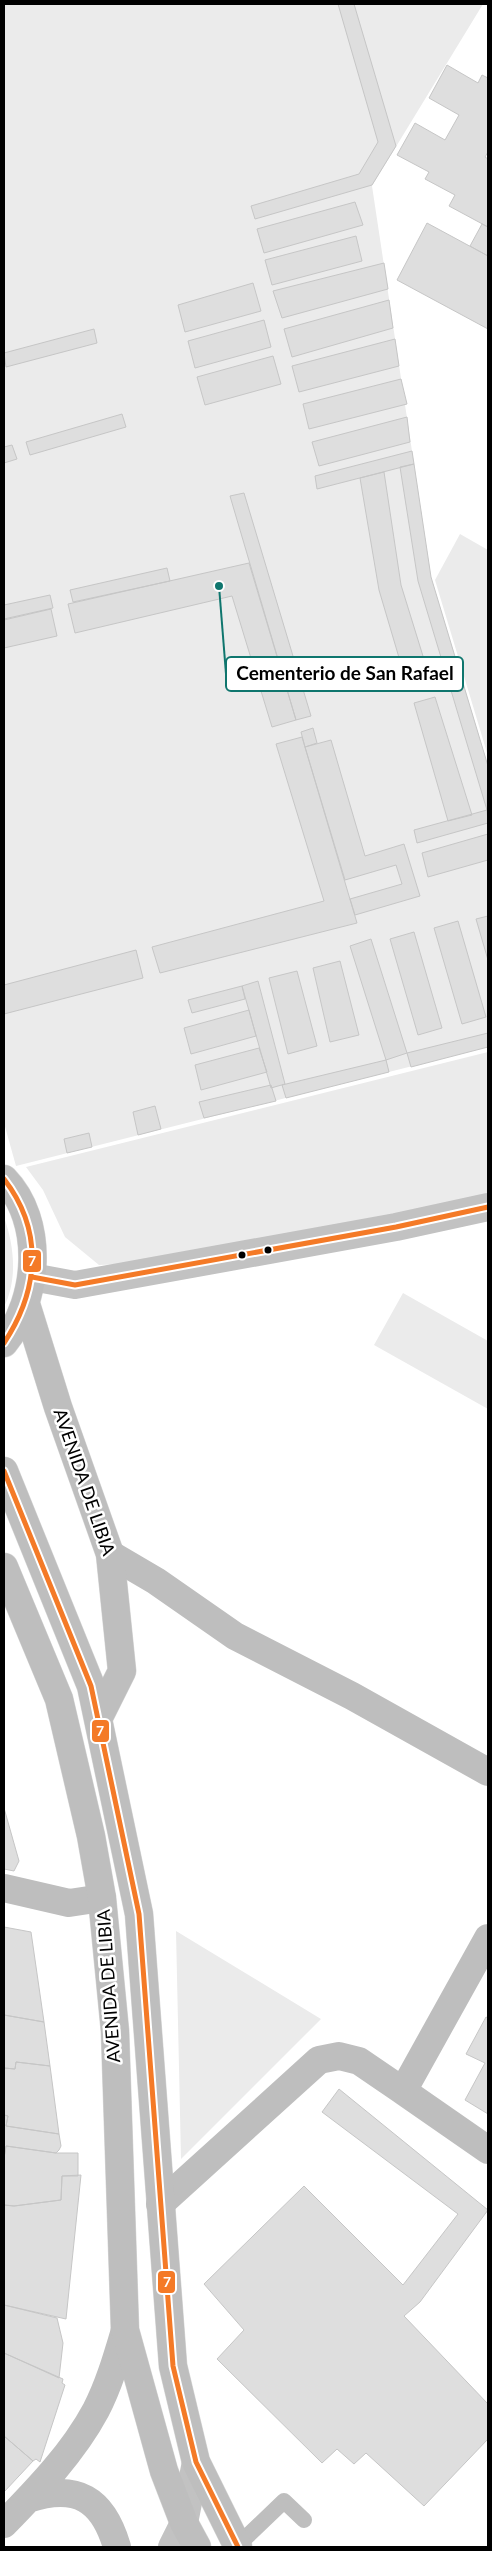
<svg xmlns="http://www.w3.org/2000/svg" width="492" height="2551" font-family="Lato,sans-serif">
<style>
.green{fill:#ebebeb}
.building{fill:#dedede;stroke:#c6c6c6}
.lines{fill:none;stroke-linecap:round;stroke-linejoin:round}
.primary-casing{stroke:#dbdbdb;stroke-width:29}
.lane{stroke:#bebebe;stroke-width:16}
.street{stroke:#bebebe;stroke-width:28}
.secondary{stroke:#c2c2c2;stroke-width:28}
.primary{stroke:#bebebe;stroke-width:28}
.bus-1-casing{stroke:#fff;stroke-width:9}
.bus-1{stroke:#f47a27;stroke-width:5}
.bus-dot{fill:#000;stroke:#fff;stroke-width:2}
.labels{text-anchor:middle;stroke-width:5;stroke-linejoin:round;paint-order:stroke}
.street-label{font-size:18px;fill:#000;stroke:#fff}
.leader{fill:none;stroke:#0f766e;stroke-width:2}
.callout-dot{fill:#0f766e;stroke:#fff;stroke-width:2}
.callout{fill:#fff;stroke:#0f766e;stroke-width:2}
.callout-label{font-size:19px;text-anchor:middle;font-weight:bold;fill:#000}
.line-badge{stroke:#fff;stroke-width:2}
.badge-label{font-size:14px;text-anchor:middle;font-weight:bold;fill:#fff}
</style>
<rect width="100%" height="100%" fill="#fff"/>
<path class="green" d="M4 4H483L372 186 431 577 488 766V1047L16 1166 4 1123Z
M460 534 488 550V756L435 580Z
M488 1052V1196L148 1263 99 1265 65 1237 43 1190 26 1167Z
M4 1217C14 1245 18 1279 4 1307Z
M403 1293 488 1341V1409L374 1345Z
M176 1931 321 2019 181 2159Z"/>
<path class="building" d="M338 4H354L396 146 372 185 255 219 251 206 359 174 378 142Z
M447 65 478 83 482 75 488 78V152L485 157 488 159V227L449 206 455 195 425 179 429 172 397 155 415 123 445 140 459 115 429 98Z
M355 202 363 225 264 253 257 229Z
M427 223 488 256V329L397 280Z
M482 224 488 227V256L470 246Z
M356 236 362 261 272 285 265 260Z
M384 263 388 289 282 318 273 291Z
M253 283 261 311 185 332 178 305Z
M389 300 393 328 292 357 284 329Z
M264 320 271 347 195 368 188 341Z
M94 329 97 343 6 367 4 353Z
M395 339 399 366 299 392 292 366Z
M273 356 281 384 205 405 197 377Z
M401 379 407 404 309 429 303 404Z
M122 414 126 427 30 455 26 442Z
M407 417 410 442 319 466 312 442Z
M12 445 17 459 4 463V447Z
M412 451 414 464 317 489 315 476Z
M414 464 431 577 488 766 487 810 418 581 400 467Z
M384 472 401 585 431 682 408 688 379 590 360 478Z
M244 493 311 716 296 720 230 496Z
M249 563 296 720 272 727 232 596 75 633 68 604Z
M167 568 170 581 73 602 70 590Z
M50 595 53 608 4 619V605Z
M51 609 57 636 4 648V620Z
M435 697 472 815 448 821 414 703Z
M313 728 317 743 305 747 301 732Z
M302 737 357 923 160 973 152 947 324 901 276 744Z
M331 740 365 856 404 844 420 896 355 915 350 899 402 884 396 865 345 880 305 747Z
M487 810 488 823 417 843 414 830Z
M488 834V860L428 877 422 853Z
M488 916V960L476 919Z
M458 921 486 1017 462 1024 434 928Z
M414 932 442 1028 418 1035 390 939Z
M371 939 407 1053 386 1060 350 946Z
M136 950 143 978 4 1014V985Z
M340 961 359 1035 330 1042 313 968Z
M297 971 317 1046 288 1054 269 978Z
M258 981 285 1084 271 1088 242 986Z
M242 986 245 999 192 1013 188 1000Z
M249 1010 256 1036 191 1054 184 1028Z
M488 1033V1047L411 1067 407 1053Z
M259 1048 267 1072 201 1090 195 1065Z
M386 1060 389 1072 286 1098 282 1085Z
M271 1085 276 1101 204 1118 199 1102Z
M155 1106 161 1129 138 1135 133 1112Z
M89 1133 92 1147 67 1153 64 1139Z
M4 1808 19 1861 14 1871 4 1869Z
M4 1927 31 1932 44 2022 4 2015Z
M4 2015 44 2022 50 2066 16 2062 15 2069 4 2068Z
M486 2017 488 2018V2114L465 2100 485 2063 466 2054Z
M16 2062 50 2066 59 2134 6 2126 8 2116 4 2115V2068L15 2069Z
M339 2089 488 2210 420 2302 404 2316 488 2404V2439L424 2506 366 2453 354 2464 337 2449 322 2463 217 2359 244 2330 204 2284 304 2186 403 2285 458 2214 322 2112Z
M4 2115 8 2116 6 2126 59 2134 61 2146 59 2150 56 2153 6 2146 4 2158Z
M6 2146 56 2153H78V2176H62L61 2200 14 2206 4 2205V2158Z
M81 2175 66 2319 4 2305V2205L14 2206 61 2200 62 2176Z
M4 2305 57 2318 63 2343 59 2378 4 2353Z
M4 2353 63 2379 62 2383 65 2385 40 2462 36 2459 33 2461 4 2436Z
M4 2436 33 2461 4 2492Z"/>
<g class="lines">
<defs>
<path id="primary" d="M4 1179C45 1221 39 1300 4 1343
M26 1304 58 1407 110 1554 122 1671 98 1719
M4 1471 91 1686 139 1914 173 2366 196 2462 238 2547
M4 1567 59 1699 91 1836 102 1898 115 2031 125 2330 164 2471 184 2523 197 2547"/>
</defs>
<use href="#primary" class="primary-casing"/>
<path class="lane" d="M237 2546 284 2501 304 2520"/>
<path class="street" d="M110 1554 156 1581 235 1636 352 1696 488 1772
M4 1888 69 1903 102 1898
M488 1938 403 2091 488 2150
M160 2204 319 2060 339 2056 359 2061 403 2091
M28 2499C77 2483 103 2499 117 2547
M4 2524C38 2489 73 2453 96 2410 109 2385 117 2357 125 2330"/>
<path class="secondary" d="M32 1277 75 1285 396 1227 488 1207
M172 2547 184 2523 196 2462"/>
<use href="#primary" class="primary"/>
<defs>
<path id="bus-1" d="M4 1179C44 1231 39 1290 4 1343
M32 1277 75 1285 396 1227 488 1207
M4 1471 91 1686 139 1914 173 2366 196 2462 238 2547"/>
</defs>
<use href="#bus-1" class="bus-1-casing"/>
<use href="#bus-1" class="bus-1"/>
</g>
<g class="bus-dot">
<circle cx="268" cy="1250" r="4.5"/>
<circle cx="242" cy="1255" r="4.5"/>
</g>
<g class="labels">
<g class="street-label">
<text transform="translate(84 1482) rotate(71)" y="6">AVENIDA DE LIBIA</text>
<text transform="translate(109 1986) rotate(-94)" y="6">AVENIDA DE LIBIA</text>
</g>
</g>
<path class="leader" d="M219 586L226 674"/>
<circle class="callout-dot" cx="219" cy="586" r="5"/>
<rect class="callout" x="226" y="657" width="237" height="34" rx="5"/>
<g class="callout-label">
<text x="345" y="680">Cementerio de San Rafael</text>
</g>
<g class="line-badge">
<rect x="22" y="1249" width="20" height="24" rx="5" fill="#f47a27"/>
<rect x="91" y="1719" width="19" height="24" rx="5" fill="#f47a27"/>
<rect x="157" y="2270" width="19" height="24" rx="5" fill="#f47a27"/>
</g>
<g class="badge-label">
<text x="32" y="1266">7</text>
<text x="100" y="1736">7</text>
<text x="167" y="2287">7</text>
</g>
<rect width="492" height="2551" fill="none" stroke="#000000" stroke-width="10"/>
</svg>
